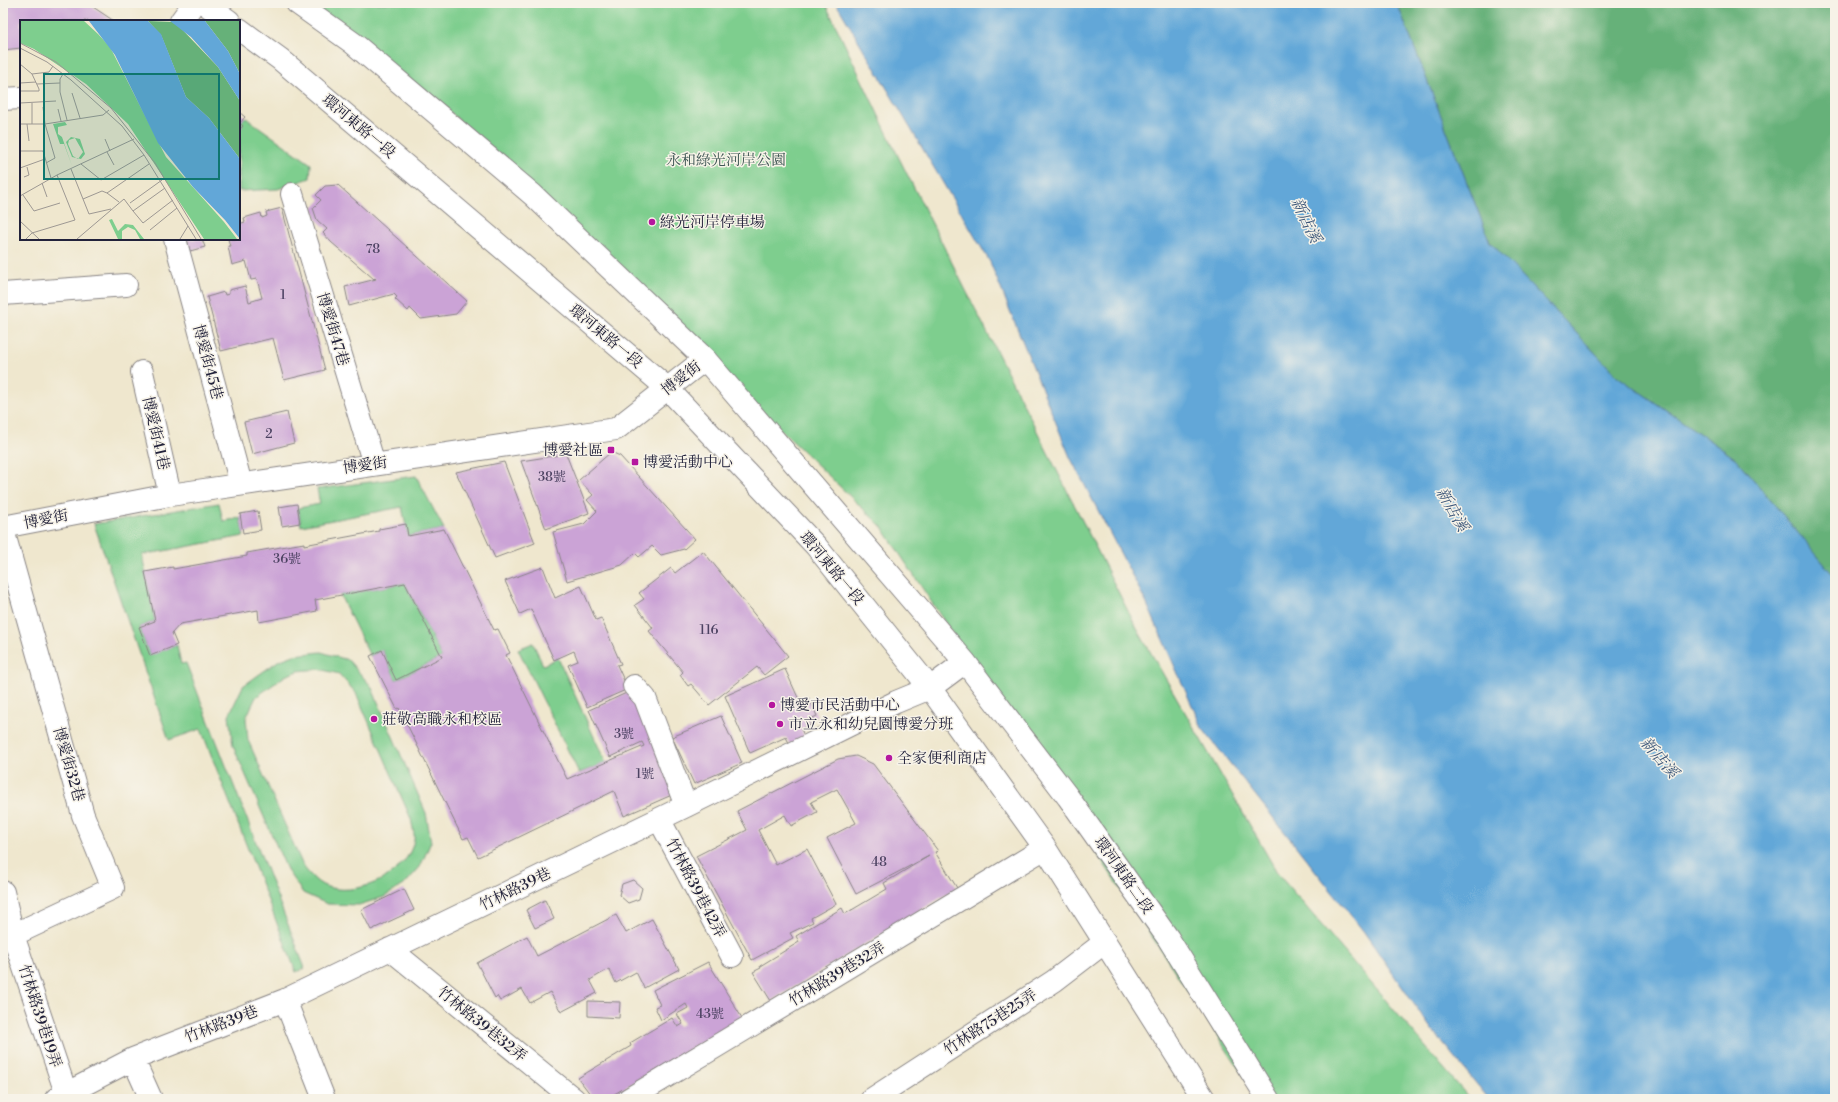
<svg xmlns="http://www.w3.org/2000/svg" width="1838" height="1102" font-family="'Libre Bodoni','Noto Serif TC',serif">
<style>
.green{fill:#7ece8e;stroke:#507864;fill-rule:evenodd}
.forest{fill:#66b179;stroke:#446a5a}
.water{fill:#62a7d8;stroke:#42648a}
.building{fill:#cba3d6}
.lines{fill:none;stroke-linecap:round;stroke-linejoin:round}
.minor-casing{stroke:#888484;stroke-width:24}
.minor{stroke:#fff;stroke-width:22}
.poi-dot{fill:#b5179e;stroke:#f7f3e8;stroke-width:1.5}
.labels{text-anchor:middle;stroke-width:3;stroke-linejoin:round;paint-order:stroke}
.number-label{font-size:13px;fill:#4c4262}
.street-label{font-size:15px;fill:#22223b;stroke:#f7f3e8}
.park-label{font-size:15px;fill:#3e5654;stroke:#f7f3e8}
.poi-label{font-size:15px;fill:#22223b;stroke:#f7f3e8;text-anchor:start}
.water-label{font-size:16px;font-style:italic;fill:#3c577a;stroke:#f7f3e8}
.inset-road{fill:none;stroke:#9d9893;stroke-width:1}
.view{fill:#0f766e;fill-opacity:0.15;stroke:#0f766e;stroke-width:2}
.inset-edge{fill:none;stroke:#22223b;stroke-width:2}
</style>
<rect width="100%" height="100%" fill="#f7f3e8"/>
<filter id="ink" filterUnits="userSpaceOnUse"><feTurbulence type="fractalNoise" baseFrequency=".025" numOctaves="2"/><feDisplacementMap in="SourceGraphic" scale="8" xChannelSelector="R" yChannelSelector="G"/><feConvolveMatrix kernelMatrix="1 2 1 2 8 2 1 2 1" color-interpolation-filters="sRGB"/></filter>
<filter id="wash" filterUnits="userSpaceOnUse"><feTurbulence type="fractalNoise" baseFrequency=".012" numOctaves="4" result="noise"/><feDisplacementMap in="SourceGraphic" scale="16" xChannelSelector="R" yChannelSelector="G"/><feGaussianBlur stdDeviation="0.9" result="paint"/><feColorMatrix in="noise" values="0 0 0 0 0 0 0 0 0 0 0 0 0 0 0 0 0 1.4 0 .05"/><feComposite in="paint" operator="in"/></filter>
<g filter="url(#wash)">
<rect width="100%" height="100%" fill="#efe7ce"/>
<path class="green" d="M291 3H825L899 158 1136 627 1278 874 1470 1099H1259L882 527 440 102Z
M245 117 311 164 310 178 278 189 239 191V130L243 126 240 123Z
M416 476 444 529 408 536 402 507 301 526 298 508 320 504 317 489Z
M219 503 223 521 240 518 244 536 142 555 155 621 139 627 150 655 177 645 181 664 186 663 305 968 296 972 201 729 169 740 94 524Z
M405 583 442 657 396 680 382 650 370 656 340 595Z
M533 643 543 665 558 658 606 763 579 773 518 649Z
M321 652 348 660 371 686 426 813 431 842 420 867 404 885 384 897 359 905 327 904 303 893 288 872 233 746 229 715 243 686 278 661 294 655ZM319 669 339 674 356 693 411 819C412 825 415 834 414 840 408 874 362 895 331 888 318 885 311 876 303 866L248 740 246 718 256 697 285 676 298 671Z"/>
<path class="forest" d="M1397 3H1835V577L1736 459 1617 376 1490 242Z"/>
<path class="water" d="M836 3H1397L1490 242 1617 376 1736 459 1835 577V1099H1489L1432 1030 1364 932 1202 728 1146 602 1070 457 990 262Z"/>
<g id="blocks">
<path class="building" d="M3 3H87L114 21H21V48L3 50Z
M239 112 245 117 240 123 243 126 239 130Z
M338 185 467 301 456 314 421 319 410 308 408 311 395 299 397 297 394 294 349 306 345 287 376 279 375 278 374 279 331 242 323 233 327 229 317 220 313 208 321 200 316 195 325 186Z
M282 208 325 370 284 380 273 338 221 351 207 297 224 292 225 295 229 294V290L245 286 249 302 262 298 257 279 251 280 246 261 232 265 228 246H230L228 239H239V224L245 222 244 218 261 213 262 218 267 216 266 212Z
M187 239H202L205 247 190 251Z
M287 412 294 443 252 454 244 422Z
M611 452 620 456 695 539 684 549 661 555 652 546 639 557 635 553 622 565 567 581 553 532 584 524 597 511 587 500 593 495 579 480Z
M566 454 589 513 546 529 521 461Z
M504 462 535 543 495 558 456 472Z
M297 504 300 523 282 526 279 507Z
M258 511 261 530 243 533 240 514Z
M406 524 408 536 444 529 494 630 498 629 510 653 506 655 567 779 644 746 642 742 610 757 589 710 633 690 674 794 624 816 614 791 478 857 468 837 463 839 399 708 397 709 370 656 382 650 396 680 442 657 405 583 315 600 317 611 259 622 258 610 180 624 172 633 177 645 150 656 139 627 155 621 145 572 173 567V569L247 556V553L304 543V545L379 531V529Z
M703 551 788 656 764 675 757 667 709 705 691 684 688 686 680 675 683 672 649 631 653 628 635 605 644 599 639 593 671 568 675 573Z
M543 567 555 598 581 586 596 620 601 618 621 664 617 665 628 689 587 707 568 665 578 661 574 651 554 660 531 609 520 614 505 581Z
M785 669 800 702 809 698 817 716 808 720 811 725 801 729 805 738 790 745 786 737 750 753 725 696Z
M721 716 742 763 694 784 672 737Z
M856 756 873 764 938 851 935 852 957 888 771 1001 753 972 761 968 760 966 799 942 796 936 842 908 845 914 887 889 884 883 929 856 856 894 827 838 856 823 837 789 811 802 817 812 791 826 785 815 758 830 776 865 807 849 836 904 811 918 813 922 790 933 793 938 752 960 696 856 747 830 737 811 838 759Z
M633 880 642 888 639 899 628 903 619 895 622 884Z
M404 889 414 910 371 930 361 910Z
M545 900 554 919 535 928 526 910Z
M616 915 626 933 652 919 679 969 644 988 636 972 616 983 609 969 590 980 597 993 561 1012 550 992 530 1003 522 989 500 1001 497 996 495 998 477 963 527 936 537 956Z
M708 962 742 1018 606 1099H594L578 1078 631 1046 630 1043 672 1018 678 1027 683 1024 677 1014 688 1008 686 1004 661 1020 655 1007 660 1005 653 990Z
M588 1001 620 1002 619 1018 588 1016Z"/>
</g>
</g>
<g filter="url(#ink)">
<use href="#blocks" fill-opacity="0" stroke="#888484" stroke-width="1"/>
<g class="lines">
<defs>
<path id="minor" d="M204 3 229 21
M297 3 353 43 533 195 705 359 965 662 1068 797 1168 938 1268 1099
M181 21 194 3
M239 29 280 59 667 388 816 546 930 688 1045 848 1204 1099
M3 99 21 98
M292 194 374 464
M175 239 241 484
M3 294 126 285
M142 372 170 495
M3 527 170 495 616 429 705 359
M3 530 83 815 113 888 13 935
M634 686 645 698 686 806
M659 819 732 956
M3 892 13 935 66 1093
M390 949 574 1099
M285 1000 324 1099
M133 1059 151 1099
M56 1099 133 1059 285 1000 686 806 896 702 930 688 965 662
M629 1099 1045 848
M872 1099 1054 981 1105 942"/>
</defs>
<use href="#minor" class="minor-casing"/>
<use href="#minor" class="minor"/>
</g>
</g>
<g class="poi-dot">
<circle cx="652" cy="222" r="4"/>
<rect x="607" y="446" width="8" height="8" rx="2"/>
<rect x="631" y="458" width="8" height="8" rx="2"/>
<circle cx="772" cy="705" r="4"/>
<circle cx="374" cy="719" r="4"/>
<circle cx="780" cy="724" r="4"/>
<circle cx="889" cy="758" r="4"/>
</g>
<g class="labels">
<g class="number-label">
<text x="373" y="253">78</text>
<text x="283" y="299">1</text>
<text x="269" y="438">2</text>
<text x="552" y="481">38號</text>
<text x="287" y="563">36號</text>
<text x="709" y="634">116</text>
<text x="624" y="738">3號</text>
<text x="645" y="778">1號</text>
<text x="879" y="866">48</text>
<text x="710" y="1018">43號</text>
</g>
<g class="street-label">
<text transform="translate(359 126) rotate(40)" y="5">環河東路一段</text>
<text transform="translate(333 329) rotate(73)" y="5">博愛街47巷</text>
<text transform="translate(606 336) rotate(40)" y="5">環河東路一段</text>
<text transform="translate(208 362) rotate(75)" y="5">博愛街45巷</text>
<text transform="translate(681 378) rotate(-38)" y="5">博愛街</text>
<text transform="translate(156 433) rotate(77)" y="5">博愛街41巷</text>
<text transform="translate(365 465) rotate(-8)" y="5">博愛街</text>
<text transform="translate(46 519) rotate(-11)" y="5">博愛街</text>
<text transform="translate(832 568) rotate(50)" y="5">環河東路一段</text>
<text transform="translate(69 764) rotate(74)" y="5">博愛街32巷</text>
<text transform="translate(1124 875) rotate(55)" y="5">環河東路二段</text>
<text transform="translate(696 888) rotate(62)" y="5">竹林路39巷42弄</text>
<text transform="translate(515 889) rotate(-26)" y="5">竹林路39巷</text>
<text transform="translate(837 974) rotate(-31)" y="5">竹林路39巷32弄</text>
<text transform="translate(40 1016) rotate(72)" y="5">竹林路39巷19弄</text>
<text transform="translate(990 1022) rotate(-33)" y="5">竹林路75巷25弄</text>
<text transform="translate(221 1024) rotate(-21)" y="5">竹林路39巷</text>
<text transform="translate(482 1024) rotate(39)" y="5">竹林路39巷32弄</text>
</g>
<g class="park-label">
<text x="726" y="165">永和綠光河岸公園</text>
</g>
<g class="poi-label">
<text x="660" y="227">綠光河岸停車場</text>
<text x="603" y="455" text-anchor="end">博愛社區</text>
<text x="643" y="467">博愛活動中心</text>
<text x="780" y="710">博愛市民活動中心</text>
<text x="382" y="724">莊敬高職永和校區</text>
<text x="788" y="729">市立永和幼兒園博愛分班</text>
<text x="897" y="763">全家便利商店</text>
</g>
<g class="water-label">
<text transform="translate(1307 220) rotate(64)" y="6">新店溪</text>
<text transform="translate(1453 509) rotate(60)" y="6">新店溪</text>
<text transform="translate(1660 757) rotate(49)" y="6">新店溪</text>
</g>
</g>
<g transform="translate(20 20)">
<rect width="220" height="220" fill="#efe7ce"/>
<path d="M0 1H64L78 14 90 27 146 137 204 202 217 219H184L108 104 66 64 14 29 0 23ZM45 102 47 105 38 107V114L42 117 52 146 44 124H40L33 104ZM51 117 60 119 65 134 61 139 52 137 46 122ZM55 118 63 132 58 139 53 136 48 124 49 120ZM92 199 98 211 105 204 113 205 124 219H120L115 210 108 207 102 211V219H98L89 200Z" fill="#7ece8e" fill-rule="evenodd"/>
<path d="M128 1 155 2 198 47 220 81V139L189 98 166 77 141 15ZM185 1H220V54L208 31Z" fill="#66b179"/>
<path d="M69 1H128L141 14 166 77 189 98 220 139V219L205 200 173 167 138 123 95 35ZM150 1H185L208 31 220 54V81L198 47 171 17Z" fill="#62a7d8"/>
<path class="inset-road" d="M0 23 36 42 91 88 135 143 181 219M0 28 27 42 51 60 102 106 124 135 176 219M0 44 12 54 19 69V71H0M12 54 29 52 33 46M43 54 40 59V72L47 100M0 63 16 62M17 64 40 63M52 73 60 98M0 83 36 81M23 87 25 104 35 138 26 143M38 89 41 101M0 104H25L83 95 89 90M7 104 9 121M12 104V83M85 119 90 131M0 131H23L31 158M87 132 94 145M61 144 81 160 124 135M0 148 25 139M51 149 69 194 91 189M4 157 9 155 7 147M22 163 27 177M3 175 14 191 40 183M0 176 37 155 114 119M63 179 82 171 87 173M99 182 87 173 129 144M110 183 142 160M113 191 123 203 153 180M0 201 19 219M130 210 157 188M6 219 12 213 55 200 37 155M57 219 104 179 113 191 145 168M160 219 168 206"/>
<path class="view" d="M24 54H199V159H24Z"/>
<rect width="220" height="220" class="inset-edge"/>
</g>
<rect width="1838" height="1102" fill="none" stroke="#f7f3e8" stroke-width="16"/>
</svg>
